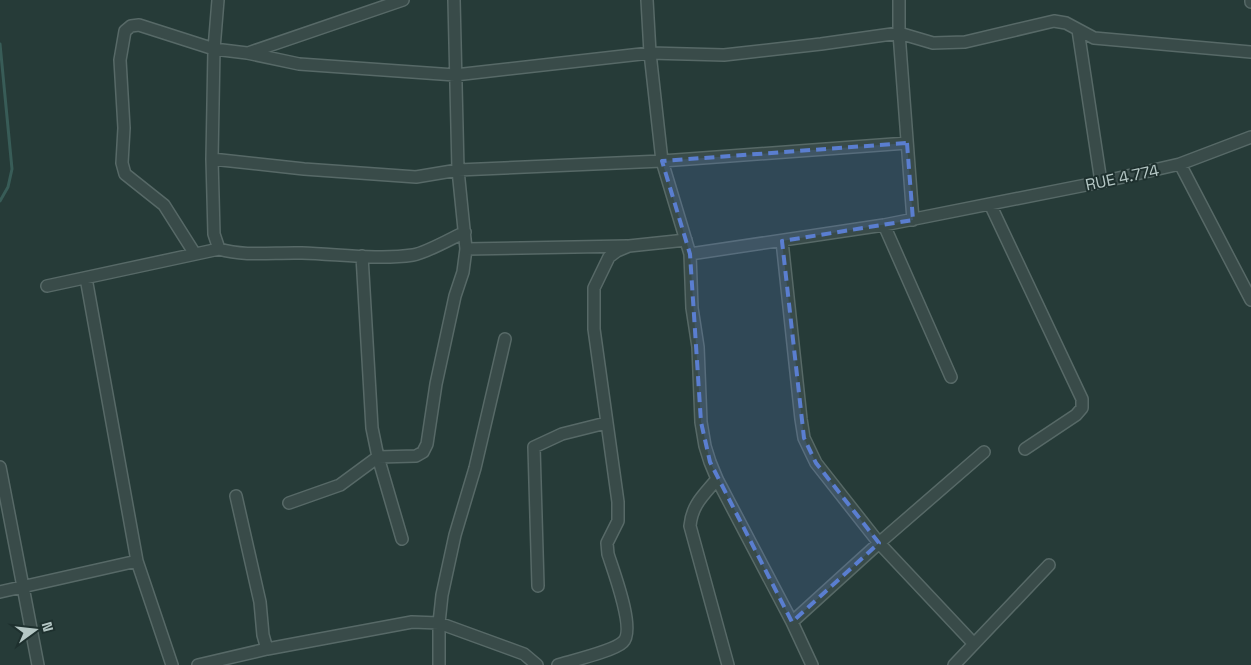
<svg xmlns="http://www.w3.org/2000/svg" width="1251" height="665" font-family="'Space Grotesk',sans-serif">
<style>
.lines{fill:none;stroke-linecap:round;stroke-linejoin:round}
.stream{stroke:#385c57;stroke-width:3}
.minor-casing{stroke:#576967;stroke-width:14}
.minor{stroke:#394b49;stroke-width:11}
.marked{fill:#5a7ed0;fill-opacity:0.2;stroke:#5a7ed0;stroke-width:4;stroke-dasharray:10 6;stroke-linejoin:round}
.labels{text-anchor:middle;stroke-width:4;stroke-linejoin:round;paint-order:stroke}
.street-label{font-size:16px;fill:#b5c7c5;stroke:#1e302e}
</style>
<rect width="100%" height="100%" fill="#263b38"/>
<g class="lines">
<path class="stream" d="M0 44 12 169 8 187 0 201"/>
<defs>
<path id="minor" d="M218 0 214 49 247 53 299 64 455 75 650 53 724 55 821 44 899 33 933 43 965 42 1054 21 1066 23 1094 38 1251 52
M647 0 650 53 662 161 690 254 692 308 698 347 701 422 705 446 710 462 717 479 792 622 812 665
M899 0V33L913 220
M1251 0V2
M1078 30 1101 182
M248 53 403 0
M212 159 304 169 416 177 458 170 662 161 907 143
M1180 164 1251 300
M990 204 1082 399V408L1076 415 1025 449
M884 225 951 377
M782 241 801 419 804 438 816 463 879 543 974 644
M466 249 627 246
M195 254 164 205 125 174 122 163 124 128 120 60 125 31 131 26 139 25 214 49 212 159 214 234 219 249
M690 254 884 225 1101 182 1180 164 1251 137
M362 256 372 428 378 457 402 539
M86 278 137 561 172 665
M47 286 219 249C246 257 275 252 302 253 338 254 378 260 413 255 426 253 452 238 465 232
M0 467 38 665
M717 479C704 495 692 504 690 526L728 665
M236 496 260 602 263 635 267 649 412 622 439 623 524 654 537 665
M289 503 340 485 378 457 416 456 423 452 427 444 436 384 455 296 463 272 466 249 458 170 454 0
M538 586 534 447 562 434 606 423
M0 592 137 561
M792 622 879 543 984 452
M198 665 267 649
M439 665V623L442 595 455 535 475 468 505 339
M558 665C571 661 614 651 623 642 636 630 613 570 608 554L607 543 618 521V502L594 329V288L609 257 617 251 629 246 686 240
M954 665 1049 565"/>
</defs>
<use href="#minor" class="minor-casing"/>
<use href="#minor" class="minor"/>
</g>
<path class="marked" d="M907 143 913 220 782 241 804 438 816 463 879 543 792 622 710 462 701 422 690 254 662 161Z"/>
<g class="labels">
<g class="street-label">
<text transform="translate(1122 177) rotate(-12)" y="6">RUE 4.774</text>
</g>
</g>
<g transform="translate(35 630) rotate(75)" stroke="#1e302e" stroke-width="4" paint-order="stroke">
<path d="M0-4L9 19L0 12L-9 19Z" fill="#b5c7c5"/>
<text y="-8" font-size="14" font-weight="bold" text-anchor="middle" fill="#b5c7c5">N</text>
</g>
</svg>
